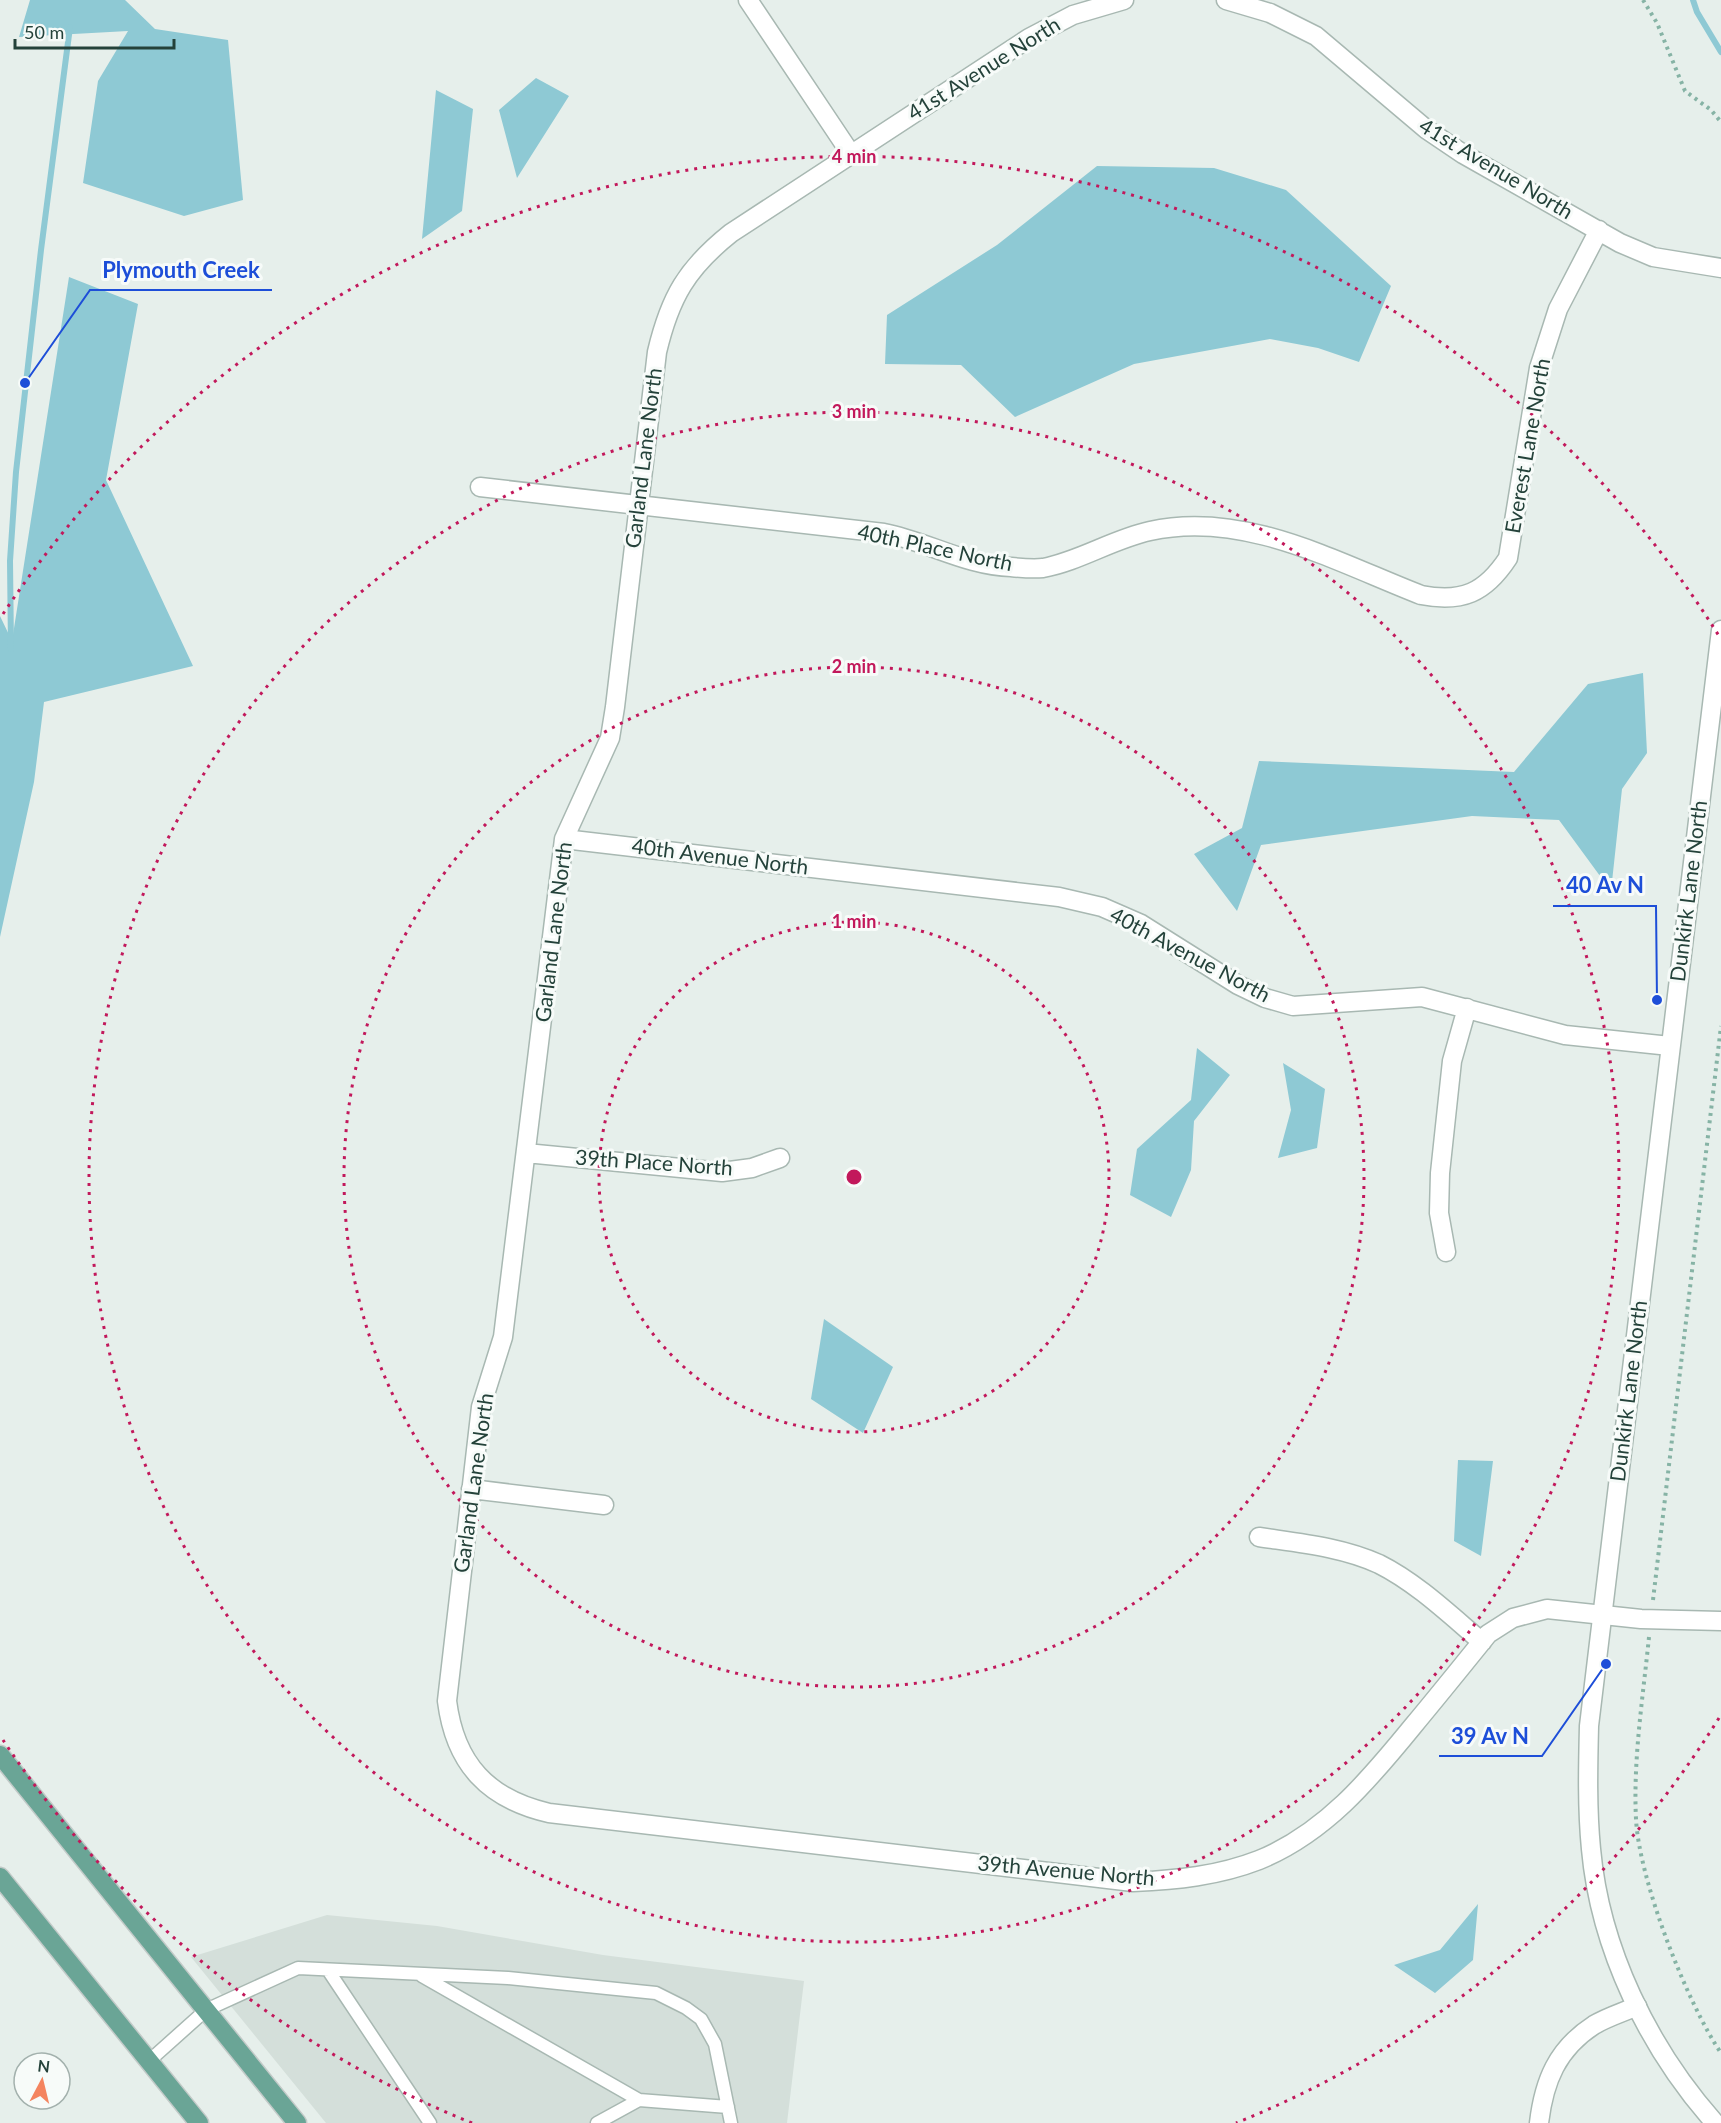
<svg xmlns="http://www.w3.org/2000/svg" width="1721" height="2123" font-family="Lato,sans-serif">
<style>
.built{fill:#d4dfda}
.water{fill:#8ec9d4}
.lines{fill:none;stroke-linecap:round;stroke-linejoin:round}
.stream{stroke:#8ec9d4;stroke-width:6}
.service-casing{stroke:#a8b8b2;stroke-width:15}
.minor-casing{stroke:#a8b8b2;stroke-width:21}
.tertiary-casing{stroke:#a8b8b2;stroke-width:21}
.primary-casing{stroke:#c2cac8;stroke-width:21}
.path{stroke:#86b3a5;stroke-width:4;stroke-dasharray:3 4.5;stroke-linecap:butt}
.service{stroke:#fff;stroke-width:12}
.minor{stroke:#fff;stroke-width:18}
.tertiary{stroke:#fff;stroke-width:18}
.primary{stroke:#6aa596;stroke-width:18}
.ring{fill:none;stroke:#c2185b;stroke-width:3;stroke-dasharray:3 6}
.labels{text-anchor:middle;stroke-width:6;stroke-linejoin:round;paint-order:stroke}
.street-label{font-size:21px;fill:#24423a;stroke:#f7fbf9}
.centre{fill:#c2185b;stroke:#f7fbf9;stroke-width:3}
.ring-label{font-size:18px;text-anchor:middle;font-weight:bold;fill:#c2185b;stroke:#f7fbf9;stroke-width:6;stroke-linejoin:round;paint-order:stroke}
.leader{fill:none;stroke:#1d4ed8;stroke-width:2}
.callout-dot{fill:#1d4ed8;stroke:#f7fbf9;stroke-width:2}
.callout-label{font-size:22px;text-anchor:middle;font-weight:bold;fill:#1d4ed8;stroke:#f7fbf9;stroke-width:6;stroke-linejoin:round;paint-order:stroke}
</style>
<rect width="100%" height="100%" fill="#e6efeb"/>
<path class="built" d="M327 1915 437 1926 603 1955 804 1981 787 2123H326L191 1957Z"/>
<path class="water" d="M30 0H125L155 29 228 40 243 200 184 216 83 183 98 81 128 31 19 37Z
M536 78 569 96 517 178 499 110Z
M436 90 473 109 462 211 422 239Z
M1097 166 1214 168 1286 190 1391 286 1359 362 1318 348 1270 339 1134 364 1015 417 961 365 885 364 887 315 997 245Z
M69 277 138 304 106 480 193 666 44 702 34 782 0 937V616L12 641Z
M1643 673 1647 753 1622 789 1611 891 1559 820 1472 816 1261 845 1237 911 1194 854 1242 828 1259 761 1514 772 1588 684Z
M1197 1048 1230 1075 1194 1121 1191 1170 1171 1217 1130 1195 1137 1149 1191 1100Z
M1283 1063 1325 1089 1317 1148 1278 1158 1291 1110Z
M824 1319 893 1367 863 1433 811 1399Z
M1458 1460 1493 1461 1481 1556 1454 1541Z
M1478 1904 1473 1960 1435 1993 1394 1965 1440 1950Z"/>
<g class="lines">
<path class="stream" d="M1693 0 1697 12 1721 52
M11 649 10 561 16 472 41 250 70 27"/>
<defs>
<path id="service" d="M328 1970 430 2123
M422 1976 639 2100
M149 2061 206 2010 298 1968 508 1978 656 1993 686 2008 701 2019 715 2044 731 2123
M597 2123 639 2100 728 2107"/>
<path id="minor" d="M748 0 851 154
M1124 0 1073 15 1029 38 731 233C687 268 670 297 657 352L615 707 610 738 564 839 503 1337 481 1407 447 1701C455 1764 488 1799 549 1813L1133 1882C1176 1880 1218 1876 1259 1860 1325 1833 1369 1780 1413 1726 1438 1696 1463 1665 1488 1634L1513 1618 1547 1609 1641 1619 1721 1621
M1226 0 1270 13 1316 36 1426 129 1463 154 1620 243 1653 257 1721 268
M480 487 884 533C926 541 967 566 1011 567 1021 568 1033 569 1043 568 1080 561 1113 539 1150 531 1244 510 1336 562 1421 595 1462 603 1485 593 1508 558L1539 368 1558 309 1599 230
M564 839 1059 897 1102 907 1141 924 1238 985 1265 998 1293 1006 1422 997 1565 1035 1670 1046
M526 1153 722 1172 752 1168 780 1158
M1446 1252 1439 1213 1440 1173 1452 1061 1467 1008
M471 1489 604 1505
M1259 1537C1299 1543 1342 1547 1379 1564 1417 1583 1450 1615 1482 1642
M1539 2123C1544 2081 1557 2049 1594 2025 1607 2017 1624 2012 1637 2006"/>
<path id="tertiary" d="M1715 2123C1649 2049 1600 1949 1591 1849 1587 1808 1588 1767 1589 1726L1721 630"/>
<path id="primary" d="M0 1755 297 2123
M0 1877 199 2123"/>
</defs>
<use href="#service" class="service-casing"/>
<use href="#minor" class="minor-casing"/>
<use href="#tertiary" class="tertiary-casing"/>
<use href="#primary" class="primary-casing"/>
<path class="path" d="M1643 0 1657 23 1685 91 1711 110 1721 122
M1653 1600 1721 1026
M1649 1637C1643 1697 1633 1759 1636 1819 1639 1880 1687 2003 1721 2053"/>
<use href="#service" class="service"/>
<use href="#minor" class="minor"/>
<use href="#tertiary" class="tertiary"/>
<use href="#primary" class="primary"/>
</g>
<g class="ring">
<circle cx="854" cy="1177" r="255"/>
<circle cx="854" cy="1177" r="510"/>
<circle cx="854" cy="1177" r="765"/>
<path d="M1719 1718A1020 1020 0 0 1 1236 2123M472 2123A1020 1020 0 0 1 3 1740M3 614A1020 1020 0 0 1 1719 636"/>
</g>
<g class="labels">
<g class="street-label">
<text transform="translate(984 69) rotate(-32)" y="7">41st Avenue North</text>
<text transform="translate(1496 169) rotate(31)" y="7">41st Avenue North</text>
<text transform="translate(1528 446) rotate(-80)" y="7">Everest Lane North</text>
<text transform="translate(644 458) rotate(-83)" y="7">Garland Lane North</text>
<text transform="translate(935 548) rotate(12)" y="7">40th Place North</text>
<text transform="translate(720 857) rotate(7)" y="7">40th Avenue North</text>
<text transform="translate(1689 891) rotate(-83)" y="7">Dunkirk Lane North</text>
<text transform="translate(554 932) rotate(-83)" y="7">Garland Lane North</text>
<text transform="translate(1190 955) rotate(28)" y="7">40th Avenue North</text>
<text transform="translate(654 1163) rotate(4)" y="7">39th Place North</text>
<text transform="translate(1629 1391) rotate(-83)" y="7">Dunkirk Lane North</text>
<text transform="translate(474 1483) rotate(-82)" y="7">Garland Lane North</text>
<text transform="translate(1066 1871) rotate(5)" y="7">39th Avenue North</text>
</g>
</g>
<circle cx="854" cy="1177" r="9" class="centre"/>
<g class="ring-label">
<text x="854" y="163">4 min</text>
<text x="854" y="418">3 min</text>
<text x="854" y="673">2 min</text>
<text x="854" y="928">1 min</text>
</g>
<path class="leader" d="M25 383L90 290H272M1657 1000L1656 906H1553M1606 1664L1542 1756H1439"/>
<g class="callout-dot">
<circle cx="25" cy="383" r="6"/>
<circle cx="1657" cy="1000" r="6"/>
<circle cx="1606" cy="1664" r="6"/>
</g>
<g class="callout-label">
<text x="181" y="278">Plymouth Creek</text>
<text x="1605" y="893">40 Av N</text>
<text x="1490" y="1744">39 Av N</text>
</g>
<g transform="translate(42 2081) rotate(7)"><circle r="28" fill="#f7fbf9" stroke="#a3b1ad" stroke-width="1.5"/>
<path d="M0-4.5L10 22L0 15L-10 22Z" fill="#f4845f"/>
<text y="-9" font-size="16" font-weight="bold" text-anchor="middle" fill="#24423a">N</text>
</g>
<path d="M15 39v9h159v-9" fill="none" stroke="#24423a" stroke-width="3"/>
<text x="24" y="39" font-size="18" fill="#24423a" stroke="#f7fbf9" stroke-width="4.5" paint-order="stroke">50 m</text>
</svg>
